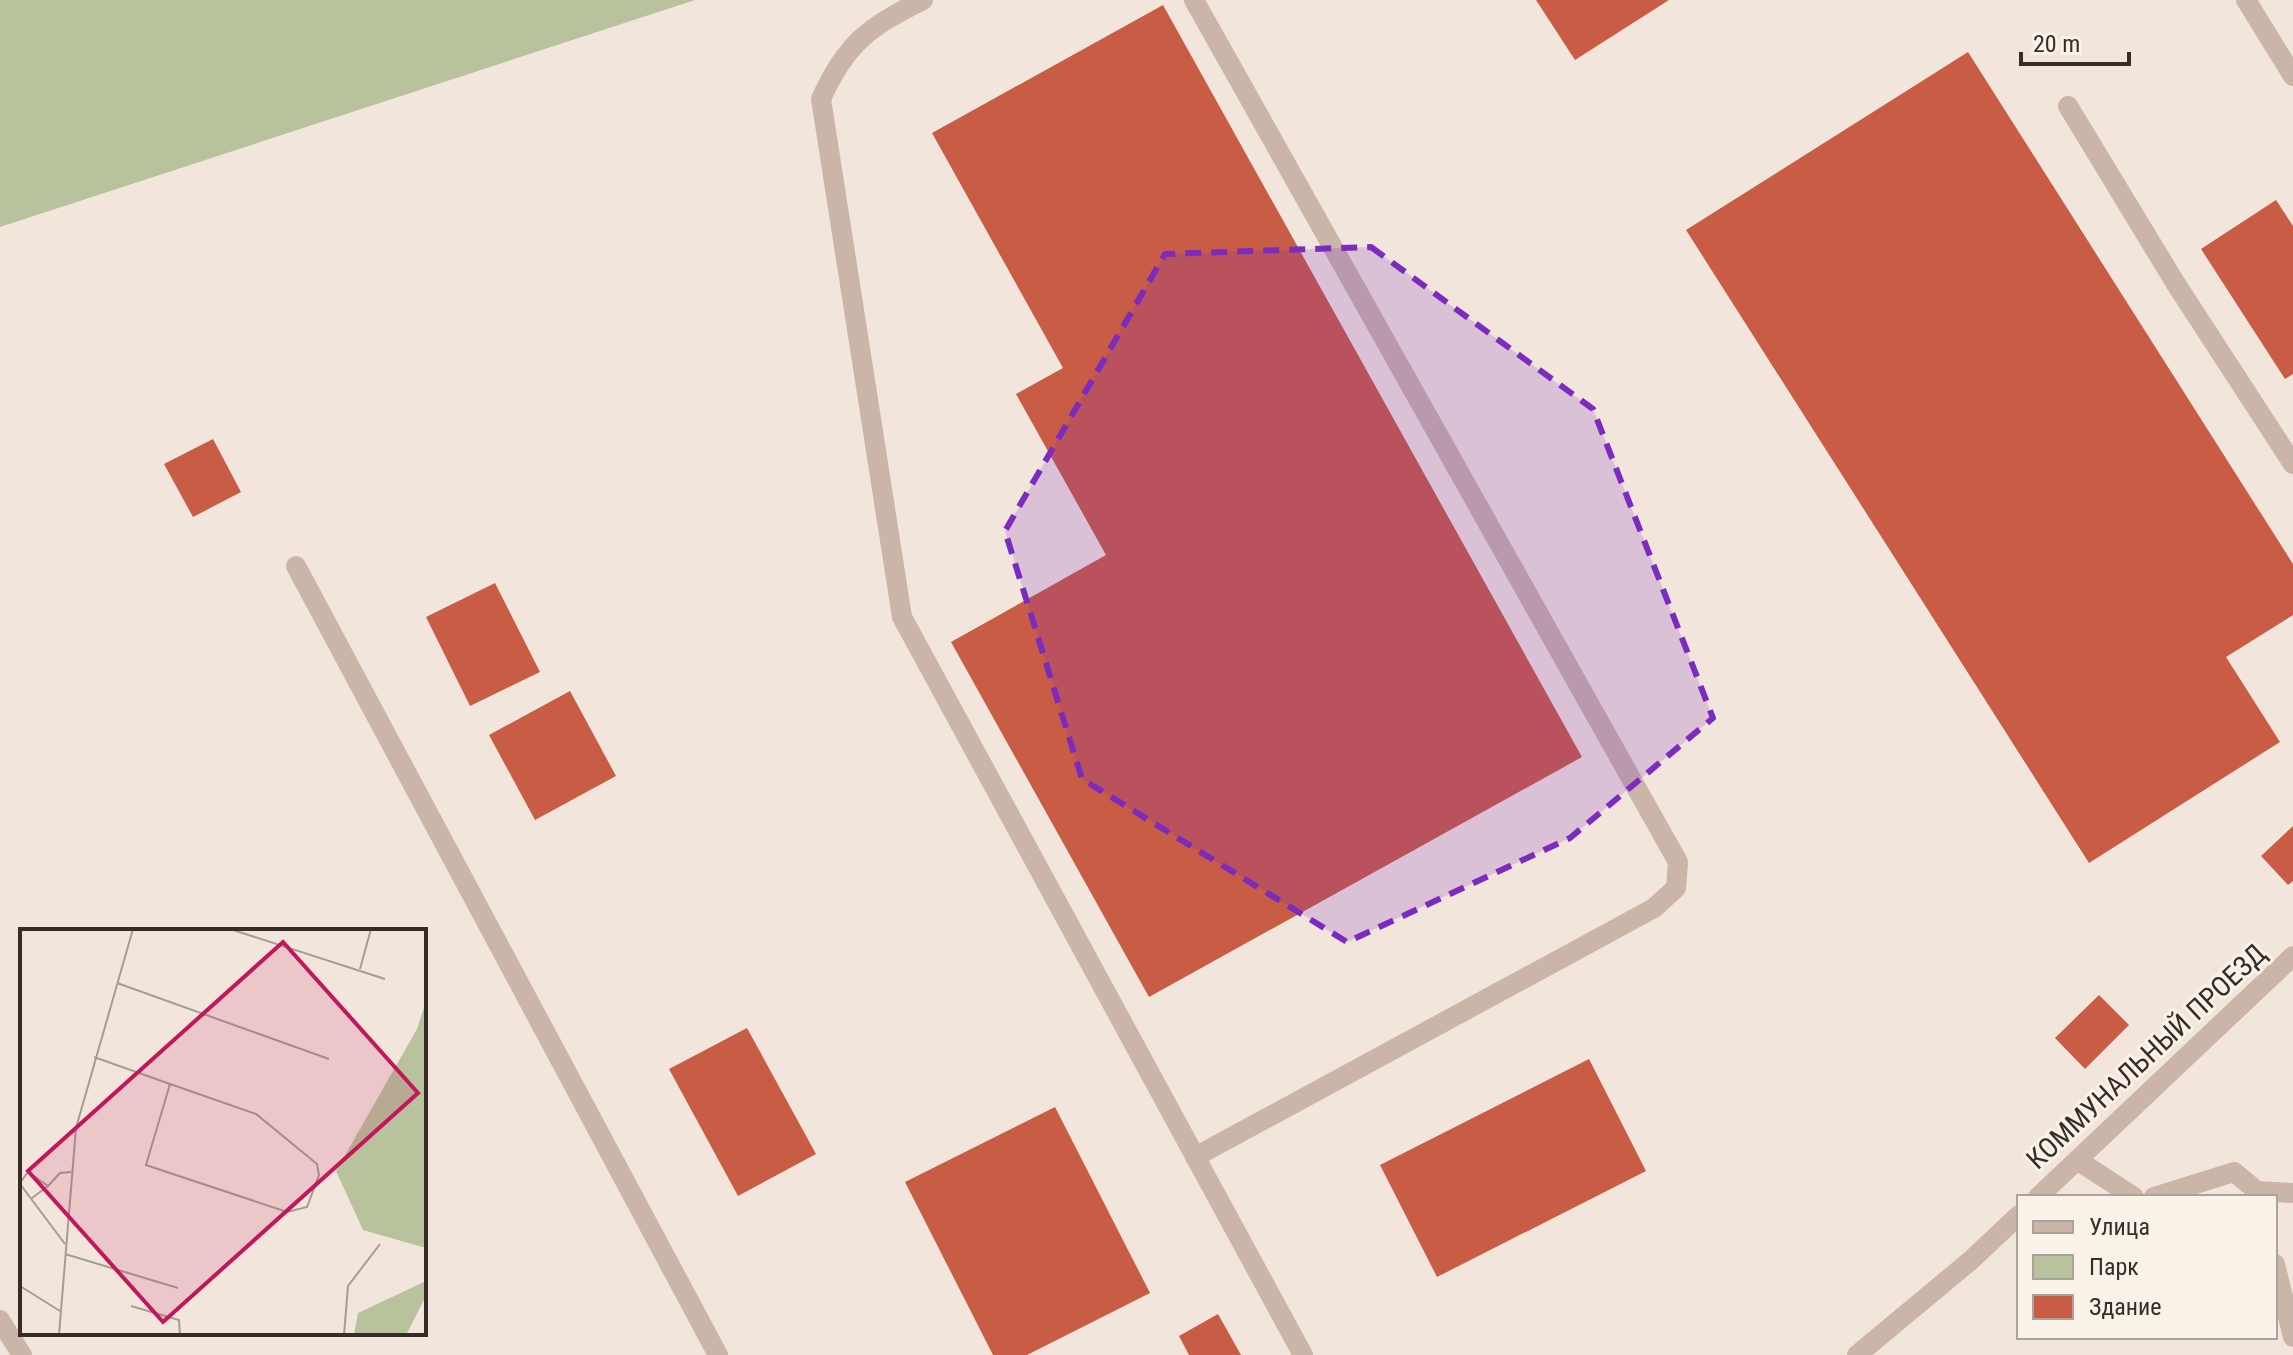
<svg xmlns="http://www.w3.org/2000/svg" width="2293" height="1355" font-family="'Roboto Condensed',sans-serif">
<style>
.green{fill:#b8c29c}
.building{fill:#c85c45}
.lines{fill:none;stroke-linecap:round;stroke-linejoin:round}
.minor{stroke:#cbb5a8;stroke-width:20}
.marked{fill:#7b2cbf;fill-opacity:0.2;stroke:#7b2cbf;stroke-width:6;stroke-dasharray:16 10;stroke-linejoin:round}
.labels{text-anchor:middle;stroke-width:6;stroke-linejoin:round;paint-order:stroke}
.street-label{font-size:28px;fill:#372c28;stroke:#faf1e9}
.inset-road{fill:none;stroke:#a79c94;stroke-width:2}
.view{fill:#c2185b;fill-opacity:0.15;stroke:#c2185b;stroke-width:4}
.inset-edge{fill:none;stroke:#372c28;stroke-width:4}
</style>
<rect width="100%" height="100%" fill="#f2e6dc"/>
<path class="green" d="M0 0H695L0 227Z"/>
<path class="building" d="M1536 0H1669L1575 60Z
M1163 5 1582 757 1149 997 951 642 1106 555 1016 394 1063 368 932 133Z
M1968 52 2293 564V615L2226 657 2280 742 2089 863 1686 230Z
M2276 200 2293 226V374L2285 379 2201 249Z
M213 439 241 492 193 517 164 464Z
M495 583 540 672 470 706 426 617Z
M570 691 616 776 535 820 489 735Z
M2293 826V881L2288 885 2261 856Z
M2099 995 2129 1025 2085 1069 2055 1038Z
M747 1028 816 1154 738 1196 669 1069Z
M1589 1059 1646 1171 1437 1277 1380 1165Z
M1055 1107 1150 1293 1027 1355H993L905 1182Z
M1218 1314 1241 1355H1189L1179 1336Z"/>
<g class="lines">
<path class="minor" d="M923 0C869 27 846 43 821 99L902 617 1303 1355
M1194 0 1678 862 1676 888 1654 908 1195 1157
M2246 0 2293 76
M2068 106 2176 284 2293 464
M296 566 718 1355
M2077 1160 2134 1197
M2038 1197 2293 956
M2154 1197 2234 1172 2257 1191
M2258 1197 2257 1191 2293 1193
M2275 1264 2293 1337
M0 1320 22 1355
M1857 1355 1970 1261 2019 1215"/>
</g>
<path class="marked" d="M1371 247 1593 409 1713 718 1570 838 1347 942 1082 779 1005 531 1165 254Z"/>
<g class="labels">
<g class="street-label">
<text transform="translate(2146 1056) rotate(-43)" y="10">КОММУНАЛЬНЫЙ ПРОЕЗД</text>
</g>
</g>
<g transform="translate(20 929)">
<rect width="406" height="406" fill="#f2e6dc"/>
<path d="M406 72V319L343 301 316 242 397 100ZM406 352V367L386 406H334L338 384Z" fill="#b8c29c"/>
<path class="inset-road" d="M210 0 365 50M340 40 351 0M97 54 309 130M74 128 150 155 236 185 297 235 299 246 287 278 267 283 126 236 150 155M0 254 8 243 28 257 12 269M0 255 45 315M28 257 40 244 51 243M45 325 158 359M0 357 40 382M111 377 159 391 160 406M39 406 56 199 113 0M324 406 328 357 360 315"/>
<path class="view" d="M263 13 398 164 143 393 8 242Z"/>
<rect width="406" height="406" class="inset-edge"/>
</g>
<rect x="2017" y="1195" width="260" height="144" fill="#faf1e9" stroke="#aca29c" stroke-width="2"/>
<rect x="2033" y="1221" width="40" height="12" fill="#cbb5a8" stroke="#aca29c" stroke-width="2"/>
<text x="2089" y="1235" font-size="24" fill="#372c28">Улица</text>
<rect x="2033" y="1255" width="40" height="24" fill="#b8c29c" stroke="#aca29c" stroke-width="2"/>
<text x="2089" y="1275" font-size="24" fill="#372c28">Парк</text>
<rect x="2033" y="1295" width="40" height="24" fill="#c85c45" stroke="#aca29c" stroke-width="2"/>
<text x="2089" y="1315" font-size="24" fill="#372c28">Здание</text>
<path d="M2021 52v12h108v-12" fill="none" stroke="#372c28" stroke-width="4"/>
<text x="2033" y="52" font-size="24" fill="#372c28" stroke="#faf1e9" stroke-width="6" paint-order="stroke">20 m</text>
</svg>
